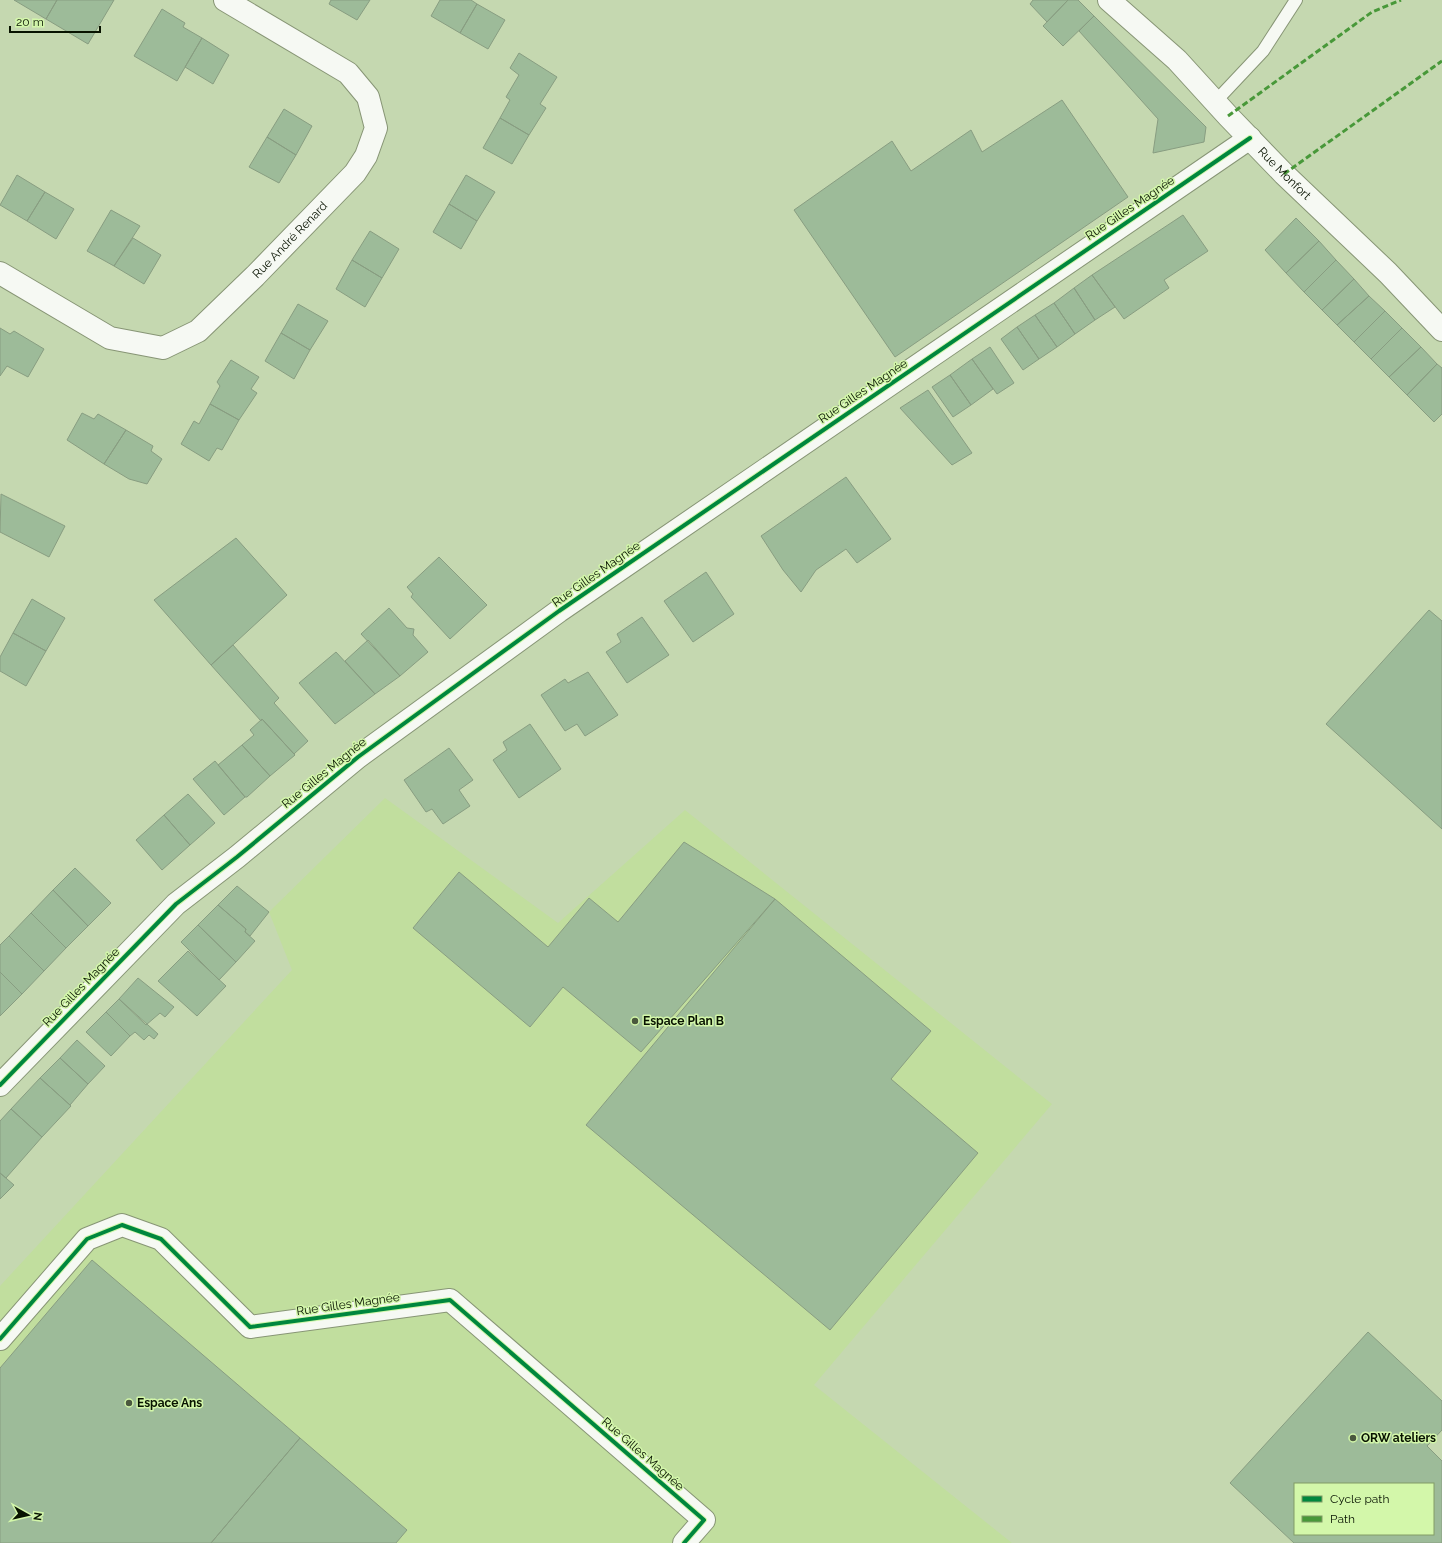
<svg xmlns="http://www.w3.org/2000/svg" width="1442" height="1543" font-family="Raleway,sans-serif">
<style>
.built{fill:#c1de9e}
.building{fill:#9dbb99;stroke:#889d81;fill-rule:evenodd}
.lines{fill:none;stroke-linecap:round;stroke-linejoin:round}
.lane-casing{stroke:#879575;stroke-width:14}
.street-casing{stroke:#879575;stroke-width:24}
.lane{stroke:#f6f9f3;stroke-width:12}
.street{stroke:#f6f9f3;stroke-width:22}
.quiet{stroke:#489839;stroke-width:3;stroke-dasharray:6 3;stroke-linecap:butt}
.cycleway-casing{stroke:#d3f7aa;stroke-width:6}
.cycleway{stroke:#00873e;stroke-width:4}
.poi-dot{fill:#4a583e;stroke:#d3f7aa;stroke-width:1.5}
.labels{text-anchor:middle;stroke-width:3;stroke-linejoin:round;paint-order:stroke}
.street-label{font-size:12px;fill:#081300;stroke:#d3f7aa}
.poi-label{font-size:12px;font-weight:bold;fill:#081300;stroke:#d3f7aa;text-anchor:start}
</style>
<rect width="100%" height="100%" fill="#c5d8b0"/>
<path class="built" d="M385 798 558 923 685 810 1052 1104 814 1385 1012 1543H0V1286L292 970 269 912Z"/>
<path class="building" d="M14 0H57L46 19Z
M57 0H114L88 44 46 19Z
M331 0H370L357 20 329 4Z
M440 0H471L477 4 460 33 431 16Z
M1033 0H1068L1047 22 1030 4Z
M1068 0H1078L1094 16 1063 46 1043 26Z
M477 4 505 20 488 49 460 33Z
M162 9 185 23 183 27 202 38 177 81 134 56Z
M1094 16 1206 127 1204 142 1153 153 1158 119 1079 31Z
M202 38 229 55 213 84 185 67Z
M519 53 557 77 540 104 546 108 529 135 500 118 510 100 506 97 519 75 510 68Z
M1062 100 1128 197 895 357 794 210 892 141 911 171 971 130 982 152Z
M284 109 312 126 296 155 267 137Z
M500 118 529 135 512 164 483 148Z
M267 137 296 155 279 183 249 167Z
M17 175 45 192 27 221 0 205Z
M466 175 495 192 477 221 449 204Z
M45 192 74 209 56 239 27 221Z
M449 204 477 221 461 249 433 232Z
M111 210 140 226 114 266 87 251Z
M1183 215 1208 251 1164 280 1169 288 1124 319 1092 275Z
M1296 218 1319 241 1286 273 1265 250Z
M370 231 399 249 382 278 352 260Z
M133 238 161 255 144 284 114 266Z
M1319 241 1336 260 1304 292 1286 273Z
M352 260 382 278 365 307 336 289Z
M1336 260 1354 279 1322 310 1304 292Z
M1092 275 1115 307 1095 320 1074 288Z
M1354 279 1369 296 1337 325 1322 310Z
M1074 288 1095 320 1075 334 1054 303Z
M1369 296 1385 311 1354 342 1337 325Z
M1054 303 1075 334 1057 347 1035 315Z
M298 304 328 321 310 350 281 333Z
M1385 311 1402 328 1371 359 1354 342Z
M1035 315 1057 347 1039 359 1017 327Z
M1017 327 1039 359 1023 370 1001 339Z
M0 328 10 334 14 331 44 349 28 377 7 366 0 376Z
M1402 328 1421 347 1389 377 1371 359Z
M281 333 310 350 294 379 265 361Z
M990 347 1014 383 997 394 972 359Z
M1421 347 1437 364 1407 395 1389 377Z
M972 359 993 389 971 405 950 375Z
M231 360 259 377 251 389 257 393 239 420 210 404 220 386 217 382Z
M1437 364 1442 368V414L1434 422 1407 395Z
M950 375 971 405 953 417 932 387Z
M928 390 972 453 952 465 900 408Z
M210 404 239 420 222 450 217 448 209 461 181 444 194 421 199 424Z
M82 413 94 419 98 414 126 430 104 464 67 440Z
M126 430 153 446 151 451 162 459 147 484 129 479 104 464Z
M846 477 891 539 857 563 846 549 816 570 801 592 783 570 761 536Z
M1 494 65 526 49 557 0 532Z
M236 538 287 595 211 665 154 600Z
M439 557 487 605 450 639 411 597 413 594 407 587Z
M706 572 734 614 693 642 664 601Z
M32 599 65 618 46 651 13 633Z
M389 608 407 628 414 629 413 635 428 652 400 676 361 634Z
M1429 610 1442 621V829L1326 724Z
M642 617 669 655 627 683 606 652 621 642 617 634Z
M13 633 46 651 26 686 0 671V657Z
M368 640 400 676 375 694 345 661Z
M233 645 279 698 274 703 308 741 294 754 262 719 261 721 211 665Z
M336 652 375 694 335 724 299 683Z
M588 672 618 715 585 736 577 724 565 731 541 695 565 679 568 683Z
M262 719 295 755 270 776 242 745 254 735 250 730Z
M530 724 561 769 519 798 493 760 507 750 503 742Z
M242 745 270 776 247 797H245L218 765Z
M449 748 473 780 459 790 470 806 443 824 432 809 426 812 404 780Z
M215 761 245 797 224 815 193 779Z
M188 794 215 823 190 845 164 815Z
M164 815 190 845 162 870 136 840Z
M684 842 775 899 641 1052 563 987 530 1027 413 928 459 872 548 947 589 898 618 922Z
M75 868 111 903 88 926 53 890Z
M237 886 269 912 250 936 245 932 246 929 218 905Z
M53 890 88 926 66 948 31 913Z
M775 899 931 1031 891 1079 978 1153 830 1330 586 1125Z
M218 905 246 929 245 932 255 941 236 962 198 925Z
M31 913 66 948 44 971 9 936Z
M198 925 236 962 219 980 181 942Z
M9 936 44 971 22 994 0 972V945Z
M188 951 226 986 197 1016 158 981Z
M0 972 22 994 0 1016Z
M138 978 174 1007 165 1017 160 1013 146 1025 119 999Z
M119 999 158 1034 154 1039 149 1035 144 1040 135 1032 130 1036 106 1012Z
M106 1012 130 1036 111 1056 86 1032Z
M77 1040 105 1066 88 1084 60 1058Z
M60 1058 88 1084 70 1105 40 1078Z
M40 1078 71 1106 42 1137 11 1109Z
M11 1109 42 1137 6 1178 0 1173V1121Z
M0 1173 14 1185 0 1199Z
M92 1260 300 1438 211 1543H0V1368Z
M1368 1332 1442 1401V1430L1427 1446 1442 1461V1543H1294L1230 1483ZM1295 1484H1433V1534H1295Z
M300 1438 407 1530 396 1543H211Z"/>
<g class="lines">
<defs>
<path id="lane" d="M1215 102 1263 51 1296 0"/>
<g id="street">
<path id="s1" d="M1109 0 1177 60 1228 116 1284 174 1388 273 1442 330"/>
<path id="s2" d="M0 273 110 338 163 348 198 331 255 276 355 173 366 156 376 128 368 97 348 73 225 0"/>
<path d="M0 1085 176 904 237 857 358 757 559 611 1250 138"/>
<path d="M0 1339 87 1239 122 1225 161 1239 250 1327 450 1300 704 1520 684 1543"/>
</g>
</defs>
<use href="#lane" class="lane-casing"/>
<use href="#street" class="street-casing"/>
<use href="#lane" class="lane"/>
<use href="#street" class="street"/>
<path class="quiet" d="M1228 116 1372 12 1401 0
M1284 174 1442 61"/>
<defs>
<path id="cycleway" d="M0 1085 176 904 237 857 358 757 559 611 1250 138
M0 1339 87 1239 122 1225 161 1239 250 1327 450 1300 704 1520 684 1543"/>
</defs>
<use href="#cycleway" class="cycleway-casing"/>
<use href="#cycleway" class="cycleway"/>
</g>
<g class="poi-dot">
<circle cx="635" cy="1021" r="4"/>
<circle cx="129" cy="1403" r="4"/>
<circle cx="1353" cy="1438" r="4"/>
</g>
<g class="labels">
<g class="street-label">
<text dy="4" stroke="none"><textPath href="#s1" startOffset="247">Rue Monfort</textPath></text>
<text transform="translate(1130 208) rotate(-34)" y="4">Rue Gilles Magnée</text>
<text dy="4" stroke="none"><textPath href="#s2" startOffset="350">Rue André Renard</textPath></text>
<text transform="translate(863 391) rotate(-34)" y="4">Rue Gilles Magnée</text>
<text transform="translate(596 574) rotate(-35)" y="4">Rue Gilles Magnée</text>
<text transform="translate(324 773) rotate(-39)" y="4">Rue Gilles Magnée</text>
<text transform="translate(81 987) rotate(-46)" y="4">Rue Gilles Magnée</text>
<text transform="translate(348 1304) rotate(-8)" y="4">Rue Gilles Magnée</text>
<text transform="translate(643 1454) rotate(41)" y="4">Rue Gilles Magnée</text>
</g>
<g class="poi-label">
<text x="643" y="1025">Espace Plan B</text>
<text x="137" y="1407">Espace Ans</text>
<text x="1361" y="1442">ORW ateliers</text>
</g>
</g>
<rect x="1294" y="1483" width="140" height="52" fill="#d3f7aa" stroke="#829c66"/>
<rect x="1302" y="1496" width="20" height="6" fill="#00873e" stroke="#829c66"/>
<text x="1330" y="1503" font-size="12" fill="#081300">Cycle path</text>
<rect x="1302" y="1516" width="20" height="6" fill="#489839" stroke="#829c66"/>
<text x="1330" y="1523" font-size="12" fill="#081300">Path</text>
<g transform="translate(28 1515) rotate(98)" stroke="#d3f7aa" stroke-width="3" paint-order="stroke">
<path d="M0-3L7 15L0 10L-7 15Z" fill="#081300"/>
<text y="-6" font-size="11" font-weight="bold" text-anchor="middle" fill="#081300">N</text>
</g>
<path d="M10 26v6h90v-6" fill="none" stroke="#081300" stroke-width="2"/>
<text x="16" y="26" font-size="12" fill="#081300" stroke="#d3f7aa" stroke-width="3" paint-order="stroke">20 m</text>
</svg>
